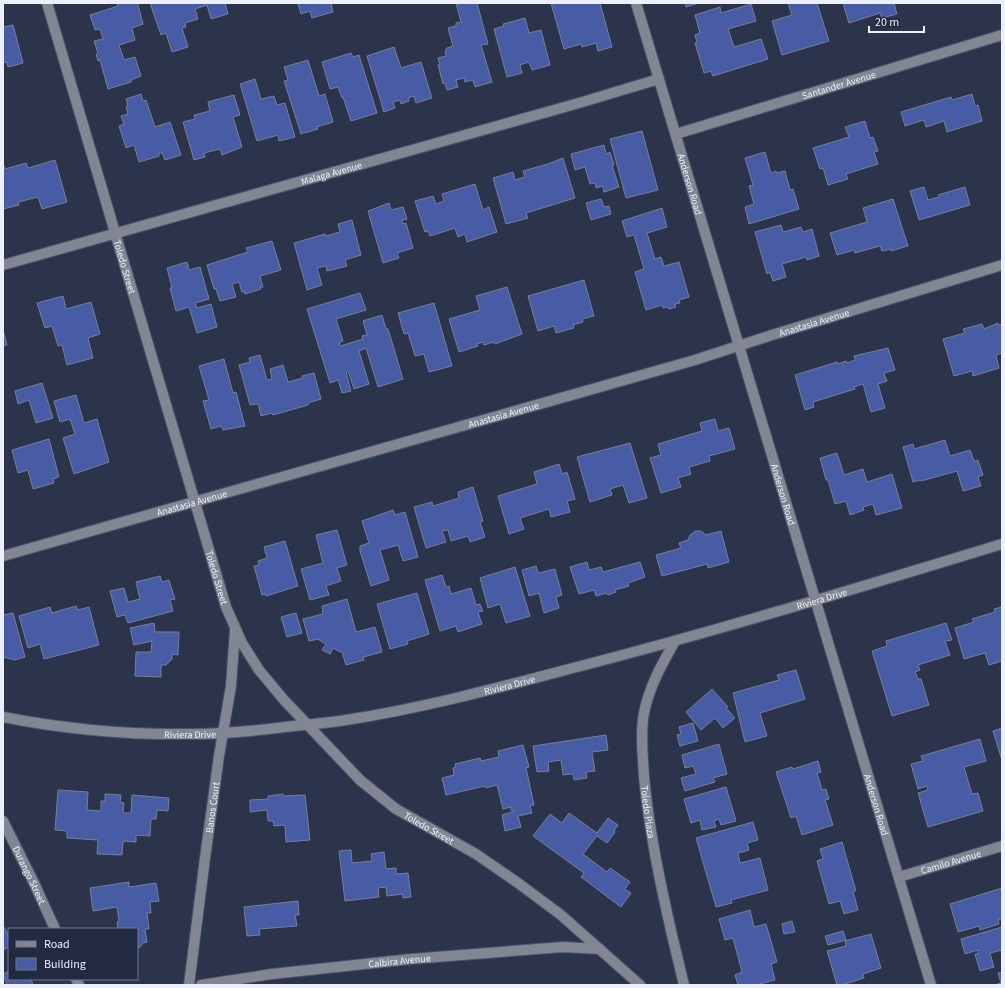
<svg xmlns="http://www.w3.org/2000/svg" width="1005" height="988" font-family="'Source Sans 3',sans-serif">
<style>
.building{fill:#475ca5;stroke:#757f9a}
.lines{fill:none;stroke-linecap:round;stroke-linejoin:round}
.minor-casing{stroke:#4b5268;stroke-width:12}
.minor{stroke:#818692;stroke-width:10}
.labels{text-anchor:middle;stroke-width:3;stroke-linejoin:round;paint-order:stroke}
.street-label{font-size:10px;fill:#ecf0fd;stroke:#222a41}
</style>
<rect width="100%" height="100%" fill="#2c344c"/>
<path class="building" d="M117 3H140L138 5 143 24 132 28 135 40 119 45 124 60 135 57 141 76 131 80V82L108 89 100 60 98 61 96 54 98 53 94 41 103 39 100 29 95 30 90 15 118 6Z
M150 3H225L228 14 211 19 207 5 195 9 198 19 185 23 186 27 182 28 188 47 172 52 166 33 161 35Z
M299 3H331L333 12 312 18 310 11 301 14 298 4Z
M456 3H477L488 44 481 45 492 82 475 87 473 80 465 82 464 78 456 80 458 87 447 90 445 83 443 84 438 65H440L438 58 446 56 445 52 447 48 453 46 448 28 456 26V23L461 22Z
M551 3H600L612 47 598 51 596 43 582 47 581 44 564 49Z
M685 3H699L686 7Z
M788 3H817L829 41 782 55 772 21 792 15Z
M843 3H894L897 14 882 18 880 13 849 23Z
M751 4 756 21 728 29 734 47 761 39 768 59 713 76 711 71 704 73 695 43H697L695 35 700 33 695 15 720 7 721 13Z
M525 18 529 33 541 30 550 65 532 70 529 62 520 65 522 73 507 77 494 29 504 26 503 24Z
M13 25 23 63 8 67 7 62 3 63V27Z
M394 47 401 68 421 62 432 98 416 103 414 96 408 98 409 101 401 104 400 100 393 102 395 108 384 112 367 56Z
M351 53 353 57 359 55 377 113 351 121 343 97 342 98 338 87 330 89 322 62Z
M308 60 319 96 325 94 333 122 317 127 318 129 301 134 284 81 288 80 284 67Z
M255 79 261 99 274 96 277 105 285 103 295 137 279 141 278 135 257 141 240 84Z
M141 94 143 101 146 100 155 127 170 122 181 155 165 160 162 153H159V156L139 162 134 145 126 148 119 126 124 124 121 116 128 114 126 107 128 106 126 99Z
M972 94 975 106 978 105 982 121 947 132 944 121 926 127 924 120 905 126 901 112 951 97 952 100Z
M234 95 240 115 233 117 242 147 222 155 220 149 204 153 205 157 194 160 183 122 195 119 194 115 210 111 208 102Z
M865 121 870 138 873 137 878 151 874 152 878 164 846 174 848 179 828 185 823 168 820 169 813 148 849 137 845 127Z
M642 131 658 190 626 198 610 139Z
M604 145 606 154 610 152 614 165H612L619 187 604 192 603 186 596 188 595 183 590 184 585 167 575 170 571 154Z
M765 152 771 173 776 171 777 173 785 171 790 190 793 189 799 209 749 224 745 207 754 204 749 186 753 185 745 158Z
M563 158 575 198 526 213 528 218 506 224 493 178 513 172 515 180 525 177 523 171 548 164Z
M55 160 67 202 42 209 38 197 18 202 19 205 3 209V163L5 169 26 163 28 168Z
M475 184 483 210 489 207 497 232 467 242 465 234 458 237 455 228 430 236 428 231 425 232 415 201 433 196 436 204 444 201 442 194Z
M924 187 928 200 939 197 938 195 965 187 970 205 919 220 910 191Z
M601 199 604 207 609 206 611 214 591 220 586 203Z
M893 199 908 246 891 251V249L882 251 880 246 855 253 854 250 837 255 830 233 867 222 863 208Z
M389 203 391 210 403 207 407 219 402 220 403 224 406 223 413 248 397 253 399 258 383 263 368 211Z
M662 208 667 227 647 233 655 259 661 257 664 266 679 262 689 297 679 300 680 303 675 304 676 307 669 309 668 307 663 308 662 305 646 310 635 272 644 269 634 235 627 237 622 221Z
M352 220 361 255 345 260 347 266 327 271 326 266 317 268 322 285 307 290 294 243 325 234 326 236 340 232 338 224Z
M781 225 783 232 801 227 803 232 812 229 819 256 807 260 806 257 782 264 786 277 773 281 770 272 767 274 755 232Z
M272 241 281 270 260 276 263 287H260L261 289 245 294V292H242L239 282 232 284 236 297 220 301 216 289H214L207 265 248 252 246 248Z
M187 262 189 270 200 267 209 299 195 303 197 308 211 304 217 327 197 333 189 307 176 311 170 288H172L167 268Z
M584 280 594 316 582 319 583 322 573 325 574 328 556 333 554 326 538 331 528 296Z
M507 287 522 334 495 344 494 342 484 345 483 342 477 344 478 346 459 352 449 319 480 310 476 296Z
M360 293 366 310 336 319 343 341 339 343 340 346 363 339 362 336 367 335 363 321 382 315 386 329H388L403 379 378 387 366 348 359 351 369 384 354 389 348 371 346 372 351 391 342 393 338 380 330 383 307 309Z
M63 296 66 309 91 302 100 334 88 338 93 358 67 365 62 345 58 346 52 326 45 328 37 303Z
M434 303 452 366 429 372 424 354 415 356 408 333 404 334 398 313Z
M998 323V325L1002 324V353L996 355 999 368 973 376 972 371 954 376 943 339 965 333 963 329 982 324 984 329Z
M3 330 7 345 3 346Z
M888 348 895 370 884 373 887 381 878 384 885 408 871 412 863 384 854 387 855 389 813 402 814 407 805 410 795 375 837 362 838 364 846 361 847 363 855 360 854 356Z
M260 355 267 380 272 379 270 369 283 365 288 382 303 378 302 376 314 373 321 399 308 403V405L273 415 272 413 261 416 258 404 250 405 239 365 250 362 249 358Z
M224 359 233 393 236 392 245 426 223 430 221 426 211 429 203 401 209 400 199 366Z
M42 383 53 418 36 423 29 400 18 404 15 391Z
M76 395 84 423 97 419 109 462 74 474 63 438 75 434 70 419 60 422 54 401Z
M715 419 718 431 729 428 735 449 709 456 710 461 689 467 691 474 678 478 681 487 661 493 650 458 661 455 658 444 702 431 700 423Z
M49 439 59 477 53 479 54 483 33 489 28 470 18 473 12 450Z
M945 440 950 456 970 450 974 461 978 460 983 475 978 477 981 486 963 491 957 471 921 481V480L913 482 903 447 913 444 914 449Z
M630 443 647 498 629 503 623 485 610 489 612 495 590 502 577 457Z
M837 453 844 475 863 469 867 482 892 474 902 508 876 515 873 504 863 507 864 510 850 515 846 501 835 504 828 480H826L820 458Z
M559 464 562 474 567 472 575 499 567 501 570 512 551 517 549 509 520 518 524 529 509 534 498 496 537 484 534 472Z
M473 487 483 521 480 522 485 537 470 542 468 536 451 541 448 530 442 531 446 542 426 548 414 507 432 502 433 506 459 498 458 492Z
M393 510 395 515 405 512 418 557 403 561 398 545 380 550 389 580 371 586 360 551V546L369 543 362 521Z
M337 530 347 565 337 568 341 581 326 586 329 595 310 600 301 569 323 563 316 535Z
M695 531H701L706 535 721 531 729 562 708 568 707 564 662 576 656 555 681 548 679 543 688 540 690 535Z
M285 541 298 586 266 596 265 594 262 595 254 566 259 565 258 561 267 558 264 547Z
M587 562 589 570 601 567 603 572 640 562 645 577 628 583 629 586 615 590 616 592 608 595 607 593 596 596 594 590 579 594 570 567Z
M536 566 538 573 555 569 562 595 556 597 559 608 544 613 539 593 529 596 522 570Z
M515 567 530 616 506 623 500 604 488 608 480 578Z
M442 575 446 587 449 586 451 594 471 588 476 605 480 604 483 611 478 612 482 624 458 632 456 626 440 631 425 580Z
M160 576 162 582 169 580 175 599 170 600 173 611 128 623 125 615 117 617 110 591 124 588 128 602 140 599 136 582Z
M417 593 429 634 407 641 408 644 390 649 377 604Z
M347 599 356 632 375 627 382 652 363 657 364 660 346 665 342 652H340L333 648 330 654 322 650 326 644 319 640V639L309 641 303 619 323 614 322 606Z
M76 606 78 610 89 607 99 645 44 659 40 644 28 648 19 616 50 607 52 613Z
M1002 607V661L989 665 985 653 964 659 955 628 974 622 972 619 995 612 994 609Z
M13 613 25 657 15 660 3 657V615Z
M296 613 302 633 287 637 281 617Z
M154 623 155 632H179L178 655 172 654V659L166 665H161V677L135 676 136 652H151L152 641 134 645 130 628Z
M946 623 952 640 945 641 950 655 918 665 920 670 915 672 918 679H921L929 705 892 716 872 651 887 646 886 641Z
M796 670 805 699 760 713 767 736 745 742 733 693 779 680 777 675Z
M712 689 728 707 726 708 735 718 723 728 715 718 701 730 686 712Z
M693 723 698 741 680 746 677 735 681 734 679 727Z
M1002 728V760L993 731Z
M606 735 608 750 592 752 595 771 586 772 587 778 574 780 573 774 563 775 561 760 548 762 549 771 537 772 533 746Z
M980 739 986 761 964 767 972 794 978 793 983 811 928 827 918 793 928 790 927 786 918 789 911 764 923 761 921 756Z
M719 744 727 774 713 778 715 782 685 791 681 778 696 774 693 766 685 768 682 755Z
M523 745 529 767 526 768 534 805 530 806 532 813 518 816 521 827 505 831 502 815 515 811V810H511V807L503 809 497 785 486 788 485 786 446 795 442 778 454 775 453 768 456 767 455 764 480 758 481 761 499 757 498 751Z
M818 761 821 772 817 773 822 790 826 789 829 799 825 800 833 825 802 835 796 816 791 818 776 772 792 767 793 769Z
M726 787 736 821 721 825 719 819 714 821 716 827 702 830 700 820 691 823 684 799Z
M58 790 88 792 87 810 101 811V801H105V794L121 795 120 802 124 803 123 813H131L132 795 169 798 168 811 157 810 156 819H151L150 836 136 835V842L123 841 122 855 97 854 98 840 67 838V831L55 830Z
M283 794V796L305 795 310 840 286 842 285 825 274 826 273 821H268L267 810 250 812V800L268 799V796Z
M569 813 597 833 608 818 618 825 614 831 615 832 607 843 597 836 583 854 607 872 610 868 630 882 625 889 631 893 621 907 581 877 584 873 533 836 550 814 562 823Z
M753 822 758 840 747 843 749 850 738 853 740 863 760 858 768 890 731 900 732 903 716 907 696 838Z
M842 842 856 891H853L858 910 844 914 840 901 829 904 817 861 823 859 820 849Z
M351 850 352 863 372 861 371 854 384 852 386 869 396 868V874L408 873 411 897 403 898V894L387 896 386 887 378 888 379 897 345 901 339 851Z
M129 882V887L156 883 159 901 150 902 151 913H147L149 929H145L147 942 143 943 140 947 137 948V929H115H118L117 922 119 921 117 907 93 911 90 888Z
M1002 888V919L998 920 999 924 980 930 979 926 958 932 950 904Z
M298 901 299 915H295L297 926 259 929 260 935 247 936 244 907Z
M750 910 754 927 766 924 777 962 771 964 775 980 756 985H738L735 975 742 972 733 938 725 940 719 919Z
M792 921 795 932 784 934 782 924Z
M4 927 9 937V947L3 950V928Z
M1002 927V950L990 953 994 967 980 971 975 954H978V950L965 954 961 939Z
M843 931 846 940 828 945 825 936Z
M871 934 881 968 863 974 864 978 842 985H837L827 951 846 946 845 941Z
M9 971V979H31L33 985H7L3 974Z
M1002 972V985H994L1001 983 998 973Z"/>
<g class="lines">
<defs>
<g id="minor">
<path id="s1" d="M47 3 226 607 242 643 259 670 284 700 360 780 396 809 476 854 518 883 561 915 640 985"/>
<path id="s2" d="M636 3 931 985"/>
<path id="s3" d="M676 134 1002 35"/>
<path id="s4" d="M3 265 579 103 659 79"/>
<path id="s5" d="M3 556 695 360 772 335 1002 265"/>
<path id="s6" d="M675 641C662 664 649 687 644 713 640 734 643 756 644 777 649 830 660 882 672 935 676 952 680 968 684 985"/>
<path id="s7" d="M3 717C64 729 131 735 192 734 223 734 254 731 285 727 305 725 326 723 346 720 424 708 501 687 577 667 720 630 861 587 1002 544"/>
<path id="s8" d="M3 821 34 883 55 929"/>
<path id="s9" d="M899 877 1002 846"/>
<path d="M76 979 79 985"/>
<path id="s10" d="M189 985 205 858 219 756 231 686 235 630"/>
<path id="s11" d="M201 985 272 974 411 959 563 947 600 949"/>
</g>
</defs>
<use href="#minor" class="minor-casing"/>
<use href="#minor" class="minor"/>
</g>
<g class="labels">
<g class="street-label">
<text dy="4" stroke="none"><textPath href="#s3" startOffset="170">Santander Avenue</textPath></text>
<text dy="4" stroke="none"><textPath href="#s4" startOffset="341">Malaga Avenue</textPath></text>
<text dy="4" stroke="none"><textPath href="#s2" startOffset="189">Anderson Road</textPath></text>
<text dy="4" stroke="none"><textPath href="#s1" startOffset="275">Toledo Street</textPath></text>
<text dy="4" stroke="none"><textPath href="#s5" startOffset="844">Anastasia Avenue</textPath></text>
<text dy="4" stroke="none"><textPath href="#s5" startOffset="520">Anastasia Avenue</textPath></text>
<text dy="4" stroke="none"><textPath href="#s2" startOffset="513">Anderson Road</textPath></text>
<text dy="4" stroke="none"><textPath href="#s5" startOffset="196">Anastasia Avenue</textPath></text>
<text dy="4" stroke="none"><textPath href="#s1" startOffset="599">Toledo Street</textPath></text>
<text dy="4" stroke="none"><textPath href="#s7" startOffset="836">Riviera Drive</textPath></text>
<text dy="4" stroke="none"><textPath href="#s7" startOffset="512">Riviera Drive</textPath></text>
<text dy="4" stroke="none"><textPath href="#s7" startOffset="188">Riviera Drive</textPath></text>
<text dy="4" stroke="none"><textPath href="#s2" startOffset="837">Anderson Road</textPath></text>
<text dy="4" stroke="none"><textPath href="#s10" startOffset="179">Banos Court</textPath></text>
<text dy="4" stroke="none"><textPath href="#s6" startOffset="178">Toledo Plaza</textPath></text>
<text dy="4" stroke="none"><textPath href="#s1" startOffset="935">Toledo Street</textPath></text>
<text dy="4" stroke="none"><textPath href="#s9" startOffset="54">Camilo Avenue</textPath></text>
<text dy="4" stroke="none"><textPath href="#s8" startOffset="60">Durango Street</textPath></text>
<text dy="4" stroke="none"><textPath href="#s11" startOffset="200">Calbira Avenue</textPath></text>
</g>
</g>
<rect width="1005" height="988" fill="none" stroke="#ecf0fd" stroke-width="8"/>
<rect x="8" y="928" width="130" height="52" fill="#222a41" stroke="#73798c"/>
<rect x="16" y="941" width="20" height="6" fill="#818692" stroke="#73798c"/>
<text x="44" y="948" font-size="12" fill="#ecf0fd">Road</text>
<rect x="16" y="958" width="20" height="12" fill="#475ca5" stroke="#73798c"/>
<text x="44" y="968" font-size="12" fill="#ecf0fd">Building</text>
<path d="M869 26v6h55v-6" fill="none" stroke="#ecf0fd" stroke-width="2"/>
<text x="875" y="26" font-size="12" fill="#ecf0fd" stroke="#222a41" stroke-width="3" paint-order="stroke">20 m</text>
</svg>
